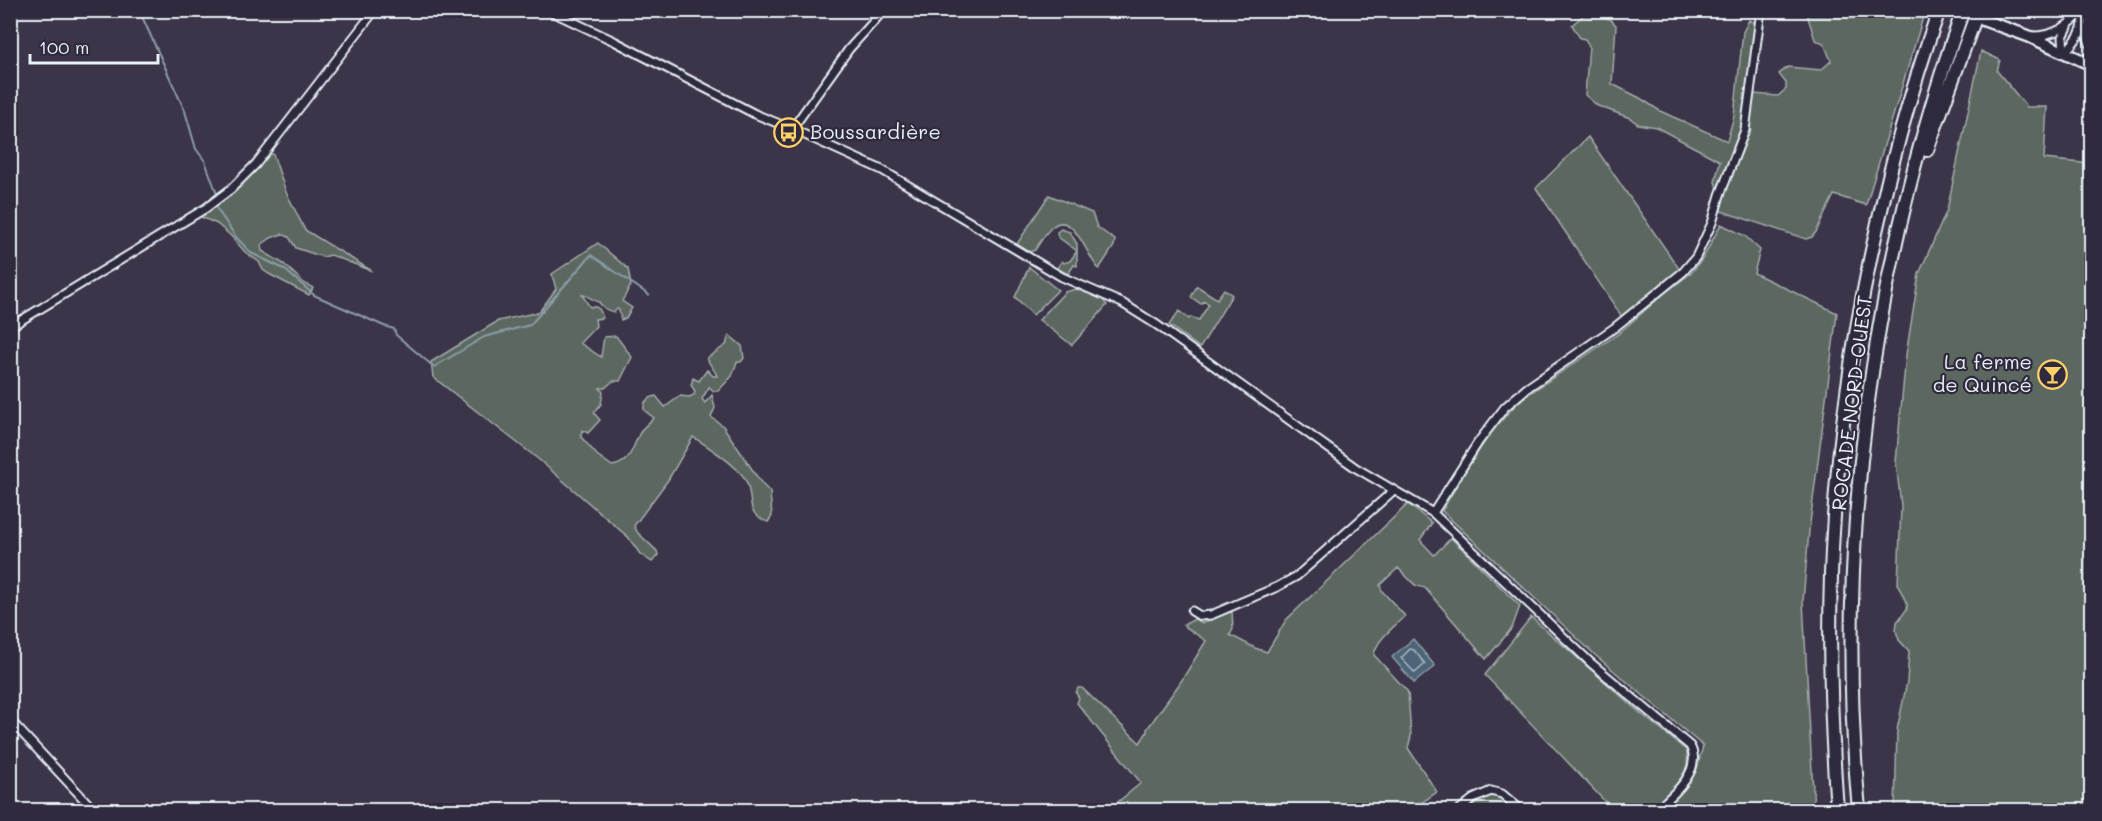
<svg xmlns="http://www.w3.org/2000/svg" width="2102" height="821" font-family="Mali,sans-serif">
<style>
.green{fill:#5b685f;stroke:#a2acac;stroke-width:1.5}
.water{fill:#4d6477;stroke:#8b9cab;stroke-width:1.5}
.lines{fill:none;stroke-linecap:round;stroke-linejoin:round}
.shore{stroke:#aab9c4;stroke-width:1.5}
.stream{stroke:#8b9cab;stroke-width:2}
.minor-casing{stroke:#e8f1f8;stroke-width:11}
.secondary-casing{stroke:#e8f1f8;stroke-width:15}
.trunk-casing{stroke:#e8f1f8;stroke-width:16}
.minor{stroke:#2f2a3d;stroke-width:7}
.secondary{stroke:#2f2a3d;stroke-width:10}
.trunk{stroke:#2f2a3d;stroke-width:12}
.labels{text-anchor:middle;stroke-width:4.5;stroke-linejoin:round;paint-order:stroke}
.poi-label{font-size:20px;fill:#e8f1f8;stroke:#2f2a3d;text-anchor:start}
.street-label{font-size:20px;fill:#e8f1f8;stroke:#2f2a3d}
</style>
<rect width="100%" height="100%" fill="#3c3448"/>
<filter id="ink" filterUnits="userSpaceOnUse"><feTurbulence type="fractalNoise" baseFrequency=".0167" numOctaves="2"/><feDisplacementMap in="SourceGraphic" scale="12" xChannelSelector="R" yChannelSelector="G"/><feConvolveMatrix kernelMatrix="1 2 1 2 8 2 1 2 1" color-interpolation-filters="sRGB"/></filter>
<g filter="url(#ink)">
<path class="green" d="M1588 11 1610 19 1616 25 1612 84 1640 98 1660 111 1727 141 1734 116 1743 32 1749 20 1757 24 1749 93 1739 138 1718 189 1715 182 1720 161 1656 127 1638 124 1630 118 1598 106 1585 95 1589 46 1585 39 1580 38 1572 25Z
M1806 11H1925L1866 205 1834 195 1816 232 1812 237 1806 239 1721 211C1722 184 1737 157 1747 132L1750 133 1751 130 1748 129 1754 94 1778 96 1786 89V83L1779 74 1788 67 1821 70 1831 61 1824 43 1815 40Z
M1981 51 2000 60 1997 71 2027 107H2047L2044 159 2091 164V810H1895L1897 730 1907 682 1909 651 1899 640 1896 631 1897 622 1907 609V604L1898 585 1901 506 1896 462 1906 355 1919 274 1947 210Z
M1588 137 1680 270 1622 317 1536 188Z
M273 154 286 192 305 230 372 271 331 255 323 257 296 248 289 237 282 234 271 238 261 245 262 251 284 264 304 283 313 288 309 295 269 274 263 270 259 262 245 252 230 235 217 224 201 217V214L266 155Z
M1049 195 1092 213 1097 227 1115 240 1114 246 1099 269C1088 259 1073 208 1052 227 1045 233 1040 243 1035 250L1029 252 1017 244Z
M1721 224 1745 236 1760 250 1754 273 1837 313 1809 531 1803 601 1814 810H1661L1679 793 1697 769 1703 746 1595 655 1442 511C1465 471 1489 429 1523 398L1618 334 1666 292 1691 273 1703 258Z
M1061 229 1070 232 1077 244V266L1074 265 1068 274 1057 268 1062 261 1064 263 1070 261 1077 251 1058 237 1057 232Z
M598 243 628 269 631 285 622 301 632 308 626 318 621 320 619 310 617 309 614 312C606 310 603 308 599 302 592 301 589 295 582 295L590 307C599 306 600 309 603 318L595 319 596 326 580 343 601 357 604 337 616 336 632 357 620 381H613L605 388H600L603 392 601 404 594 413 600 420 588 433 582 430 581 437 597 455 612 466C632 463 632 446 641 431 644 426 650 422 654 418L644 410C643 401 648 398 656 396L665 407 680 396 689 397 694 395 695 391 691 385 693 378 699 381 707 370 713 376H717C714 368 709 365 707 358L726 345 729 335 742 346 744 358 741 362H737L732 376 718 391H714L709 387 702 399 705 403 712 395 715 408 711 417 723 426 762 484 770 492 772 516 768 522C743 514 755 496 745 479 736 464 707 446 693 437L668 480 634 526 638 533 657 551 658 555 652 562 640 554 628 537 538 459 433 377 431 362 498 321 539 312 556 289 552 274Z
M1029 267 1058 290 1033 315 1015 297Z
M1197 286 1217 299 1224 289 1232 295 1200 348 1169 325 1179 311 1189 319 1191 317 1199 320 1209 304 1204 301 1201 304 1191 297Z
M1076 289 1101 298 1107 305 1072 345 1039 320 1065 292Z
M1408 504 1432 523 1420 540 1434 555 1451 538 1520 606 1512 628 1486 659 1425 588 1415 585 1398 568 1380 585 1382 591 1405 616C1395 626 1376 640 1374 655L1408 692 1411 736 1408 748 1437 792 1411 810H1108L1141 783 1077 703 1079 698 1076 693 1078 688H1082L1140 743 1147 732V729L1180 683 1206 641 1183 625 1195 619 1202 623 1232 611 1233 629 1230 635 1255 648 1267 652 1286 620Z
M1531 617 1639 712 1686 750C1694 773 1668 796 1651 810H1613L1485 675Z
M1495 794 1516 810H1466L1487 796Z"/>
<path class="water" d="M1413 639 1435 666 1414 683 1392 657Z"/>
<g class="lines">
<path class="shore" d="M1410 649 1414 650 1425 664 1415 673 1401 658Z"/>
<path class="stream" d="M139 10 185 111 196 149 205 161 217 194
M217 209 236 237 251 253 284 269 314 295 384 326 394 329 396 335 434 367 484 337 530 325 591 255 649 295"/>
<defs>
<path id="minor" d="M548 10 614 41 755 114 792 129 882 170 1062 277 1122 303 1157 325 1356 468 1433 513 1591 663 1690 746C1704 770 1672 796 1656 810
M2084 27 2092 50
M2032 36C2054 36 2069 26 2084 10
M2064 53C2078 39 2084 31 2085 10
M2064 53 2063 37 2068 27
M792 129 849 49 884 10
M10 327 206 208 231 189 256 164 375 10
M1433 513 1479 441 1505 407 1527 388 1614 328 1683 272 1696 257 1712 223 1720 195 1745 130 1761 10
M1192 611 1200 616 1211 615 1277 587 1297 576 1393 491
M10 720 94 810
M1459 810 1473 799 1491 791 1502 794 1521 810"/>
<path id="secondary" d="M1983 20 2028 36 2092 65"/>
<path id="trunk" d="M1927 150 1978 10
M1837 810C1830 713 1827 614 1834 516 1846 348 1883 169 1939 10
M1859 810C1834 541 1872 265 1963 10"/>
</defs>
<use href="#minor" class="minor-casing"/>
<use href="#secondary" class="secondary-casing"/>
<use href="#trunk" class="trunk-casing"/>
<use href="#minor" class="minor"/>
<use href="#secondary" class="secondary"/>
<use href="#trunk" class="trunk"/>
</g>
</g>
<defs>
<symbol id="bus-ring" viewBox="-11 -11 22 22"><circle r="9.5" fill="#2f2a3d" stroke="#ffd166" stroke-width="1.5"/><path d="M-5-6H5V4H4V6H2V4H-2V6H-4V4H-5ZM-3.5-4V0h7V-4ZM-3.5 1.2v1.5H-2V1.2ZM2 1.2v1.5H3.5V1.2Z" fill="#ffd166"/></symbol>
<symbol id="bar-ring" viewBox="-11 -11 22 22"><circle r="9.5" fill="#2f2a3d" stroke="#ffd166" stroke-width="1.5"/><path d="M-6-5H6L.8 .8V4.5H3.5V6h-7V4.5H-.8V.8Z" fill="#ffd166"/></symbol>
</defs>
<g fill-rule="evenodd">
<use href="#bus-ring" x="772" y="116" width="33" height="33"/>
<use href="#bar-ring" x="2036" y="358" width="33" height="33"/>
</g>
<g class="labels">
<g class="poi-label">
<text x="810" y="139">Boussardière</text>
<text x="2032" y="369" text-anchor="end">La ferme<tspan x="2032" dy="23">de Quincé</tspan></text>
</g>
<g class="street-label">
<text transform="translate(1852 403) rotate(-83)" y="7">ROCADE NORD-OUEST</text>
</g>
</g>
<rect width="2102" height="821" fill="none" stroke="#2f2a3d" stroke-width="36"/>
<rect x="18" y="18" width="2066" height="785" fill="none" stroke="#e8f1f8" stroke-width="2" filter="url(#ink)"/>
<path d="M30 54v9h128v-9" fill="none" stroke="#e8f1f8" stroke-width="3"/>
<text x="39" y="54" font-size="18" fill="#e8f1f8" stroke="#2f2a3d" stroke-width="4.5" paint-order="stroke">100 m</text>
</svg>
